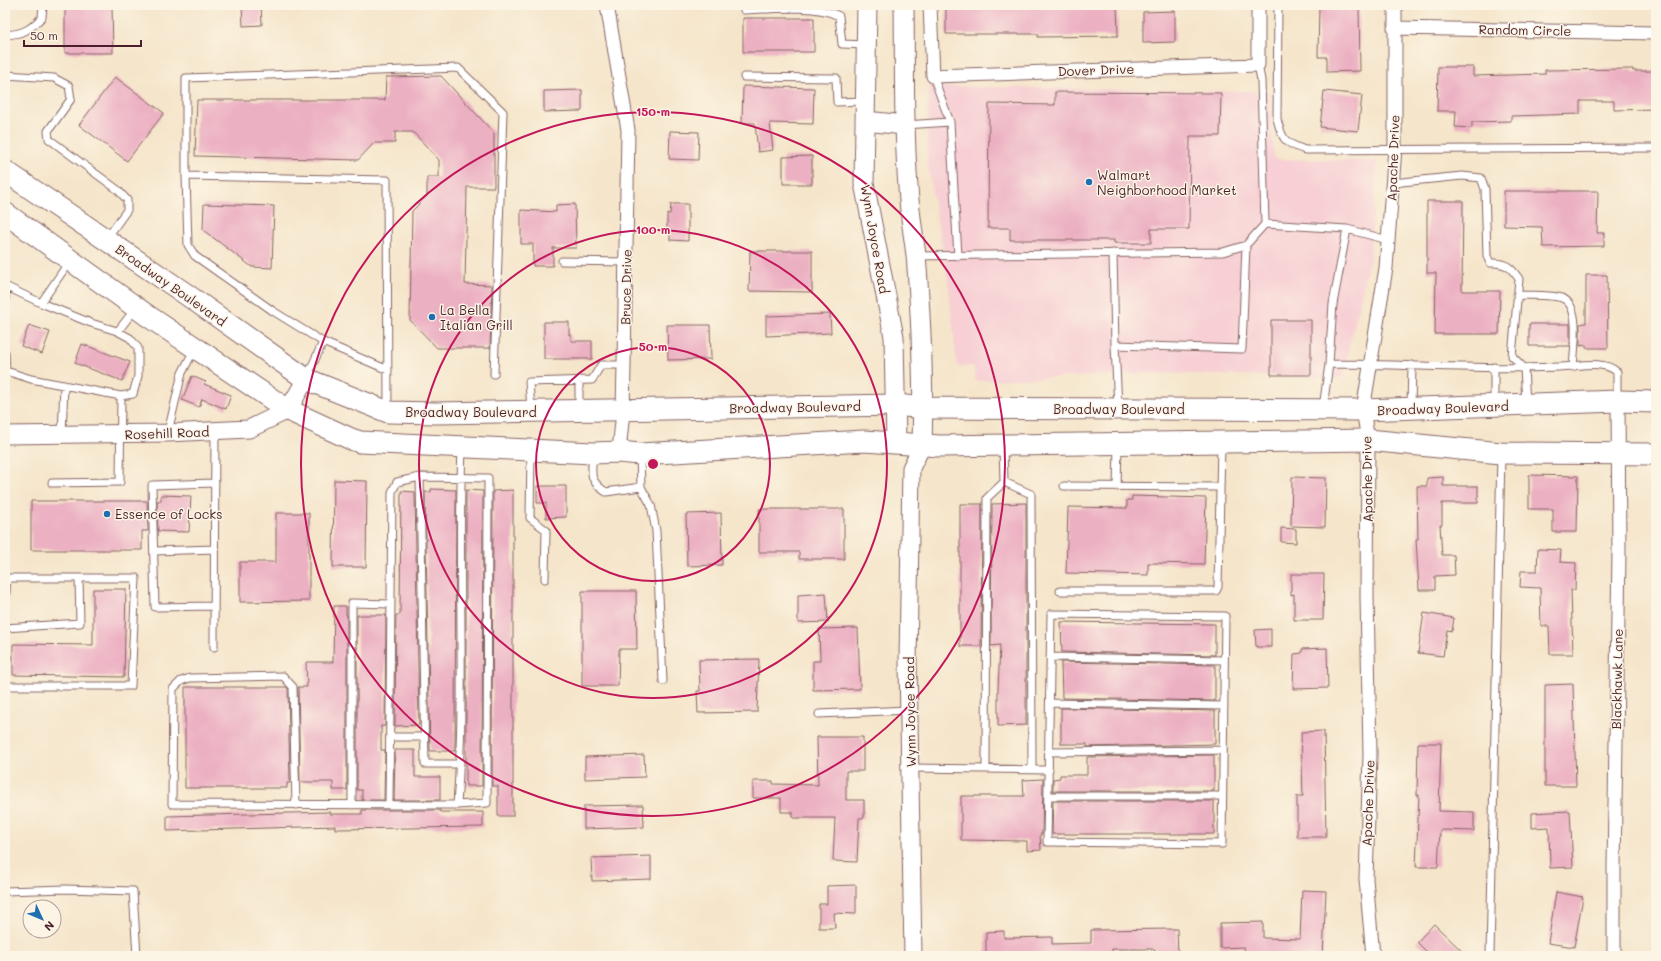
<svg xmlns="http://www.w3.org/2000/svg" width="1661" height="961" font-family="Mali,sans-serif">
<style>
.built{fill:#f7cfd4}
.building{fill:#ecb0c3}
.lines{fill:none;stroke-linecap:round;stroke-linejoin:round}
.service-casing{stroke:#866463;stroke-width:9}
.minor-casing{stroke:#866463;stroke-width:15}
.tertiary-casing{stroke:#866463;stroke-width:19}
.secondary-casing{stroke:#866463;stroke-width:21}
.primary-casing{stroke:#866463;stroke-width:23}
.service{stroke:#fff;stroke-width:7}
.minor{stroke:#fff;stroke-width:13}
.tertiary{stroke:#fff;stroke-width:17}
.secondary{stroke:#fff;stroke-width:19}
.primary{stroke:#fff;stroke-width:21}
.ring{fill:none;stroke:#c2185b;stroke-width:2}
.poi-dot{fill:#1f6fb2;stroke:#fcf5e5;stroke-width:1.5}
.labels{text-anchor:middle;stroke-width:3;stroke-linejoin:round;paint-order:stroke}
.street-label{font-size:13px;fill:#4a1f2b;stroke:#fcf5e5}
.poi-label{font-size:13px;fill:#4a1f2b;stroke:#fcf5e5;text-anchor:start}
.centre{fill:#c2185b;stroke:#fcf5e5;stroke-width:2}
.ring-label{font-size:12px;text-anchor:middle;font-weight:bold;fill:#c2185b;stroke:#fcf5e5;stroke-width:3;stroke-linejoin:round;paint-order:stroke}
</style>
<rect width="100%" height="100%" fill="#fcf5e5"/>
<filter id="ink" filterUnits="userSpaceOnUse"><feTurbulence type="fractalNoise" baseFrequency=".025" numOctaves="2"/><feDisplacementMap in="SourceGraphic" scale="8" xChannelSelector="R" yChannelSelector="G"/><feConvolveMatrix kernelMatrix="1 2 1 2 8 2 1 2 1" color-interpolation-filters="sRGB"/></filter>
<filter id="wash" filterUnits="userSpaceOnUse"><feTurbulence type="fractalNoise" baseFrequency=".012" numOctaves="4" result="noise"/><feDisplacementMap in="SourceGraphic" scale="16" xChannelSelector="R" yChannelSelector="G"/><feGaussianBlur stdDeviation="0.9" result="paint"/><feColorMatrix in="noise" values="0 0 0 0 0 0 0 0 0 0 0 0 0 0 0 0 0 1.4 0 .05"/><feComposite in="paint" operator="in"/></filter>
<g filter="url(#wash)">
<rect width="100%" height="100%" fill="#f5e5ca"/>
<path class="built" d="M929 86 1270 92 1274 159 1377 161 1370 257 1342 378 1155 373 975 381 974 366 957 367 949 288 927 162Z"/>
<g id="blocks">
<path class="building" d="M65 5H112L113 53H65Z
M242 5H261L262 25 243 26Z
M946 5H1117L1118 36 1038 37V34H946Z
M1319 5H1359L1360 71 1327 72V57H1318Z
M1175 11V42L1143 43V12Z
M743 18H814V52H743Z
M1438 67H1473V76L1545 74V70L1633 69V71H1656V109L1614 110V101H1580V114L1511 116V121L1472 122V128L1455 127 1456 111H1437Z
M441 76 494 133V187H467L465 284 492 285 490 348H437L410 320 412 211 427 196V177H439V160L413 132H395V143H374L358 160 195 156 197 100H385L386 77Z
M115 77 164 113 127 161 79 125Z
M743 86 814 88 813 124 770 123 773 150 758 152 755 123H742Z
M582 90V111L544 112V91Z
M1324 91 1362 95 1358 131 1320 127Z
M1055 92 1221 93 1220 136H1190L1189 229H1151V243H1114V240H1010V228H988L989 104 1055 105Z
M670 131 699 132 698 160 669 159Z
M812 156V184H783V157Z
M1504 191H1598L1597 233H1604V246L1543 247 1542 227 1504 226Z
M1427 201H1463L1462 291H1500L1499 334H1435L1436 273H1427Z
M204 204 274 206 272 268 252 267 203 230Z
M575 204 576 248H553V266H533V244H521V210L556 212V205Z
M671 204H688V241L670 240V229H667V214H670Z
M750 251H812V292L749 291Z
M1586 275H1607L1608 348H1586V345L1580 346V324L1586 323Z
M830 314 831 333 766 336V316Z
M1271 320H1311V375H1271Z
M544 322H569V335H571V341H592V359H544Z
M1529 324H1570V346H1529Z
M29 325 50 332 42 354 21 346Z
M667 325H710L711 359 668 360Z
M82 344 130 362 122 381 75 363Z
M192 376 206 382 204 384 231 395 226 409 202 399 199 407 182 400Z
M1529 475 1578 476 1577 532H1553V509H1529Z
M1292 477 1326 478 1325 527 1291 526Z
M1443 477V486H1478V503H1442V525H1440L1442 555H1454L1455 575 1435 576V590H1419L1416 539H1418L1417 486H1427V478Z
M334 480 367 481 366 567H333Z
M537 486H566V517L546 518V503H537Z
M431 489 456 490 455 751H430L425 492H431Z
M466 490 483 491 482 786H466Z
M513 490V816H498V786H492L493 491Z
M401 491 415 492 419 725 395 726 396 615H400Z
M161 495 191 496 189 532 158 531 157 501H161Z
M1132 496 1206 498 1204 564 1148 563V575L1066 573 1068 507 1127 508V500H1132Z
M31 501H147L148 531H142V550H31Z
M1026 503V725L998 726V690L1000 645 991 646 992 504Z
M960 504H982L981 646H960Z
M759 509H844V559H799V552H759Z
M276 513H309V601L240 602V562H276Z
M721 513 722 565 687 566 686 514Z
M1281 528 1296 529V543L1281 542Z
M1538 549 1561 550 1560 562 1576 563 1575 590H1571L1573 654H1550L1549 626H1541L1540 588 1520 587 1521 571H1537Z
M1291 574H1324L1323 620H1294V594L1291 595Z
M93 589H126L124 677 13 675V644L93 645Z
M582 591H636L637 649H619L618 686H582Z
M826 593 828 622 798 623V595Z
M334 606H346V615H347V790H333V782H300L298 687H307L306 662H333Z
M1424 613 1454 618 1452 631 1447 630 1443 656 1418 653Z
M357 615H386L385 726H381V750H385L384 800H362V790H357Z
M1061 622 1215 624V655L1062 652Z
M858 628 860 689 813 690V661H820L819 629Z
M1271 629V647H1256L1255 630Z
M1327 648 1328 688 1293 689 1294 654 1302 653V649Z
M759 659 757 712 698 713 697 691H700L699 660Z
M1061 662 1215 665V701L1062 698Z
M1573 684 1576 786H1545V685Z
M185 687H286L288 689 290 783H287V788H185Z
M1061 708 1215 711V744L1087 747V744H1061Z
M1324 731 1326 837H1297V796H1303L1301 732Z
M817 737H863V771H846V800H864V818H859L857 862 833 861 835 818H793V812H781V798H753V781H773V784L818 785Z
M1418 743H1441L1439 811 1474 812V831L1440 830 1438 867H1416L1419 795H1417Z
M395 750H415V777H440V800H394Z
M644 755 645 777 585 779V757Z
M1214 755V791H1053V779L1060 778V775H1087V757Z
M1043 779 1042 834H1040L1041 850 1027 851V841L961 840V796H1024L1023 780Z
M1053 801H1214V834H1052Z
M643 805 644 827 584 829V806Z
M362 810H440V812H483V827L335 829V826L167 831V816L330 812V814H362Z
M1570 811 1573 867 1550 868 1549 827 1532 828V813Z
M651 856V879L592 881 591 858Z
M856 885V914L834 913 835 928H819V904H827V886Z
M1302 890 1326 891 1323 956H1245L1244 947 1220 948V923L1263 922V938L1300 939Z
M1556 892 1583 897 1574 947 1548 943Z
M1434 924 1467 956H1431L1417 942Z
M1177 929 1178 956H1155V949H1112V956H986V932L1004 931V938L1052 937V944L1091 943V930Z"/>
</g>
</g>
<g filter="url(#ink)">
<use href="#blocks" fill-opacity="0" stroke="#866463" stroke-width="1"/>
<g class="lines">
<defs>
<path id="service" d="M1278 5 1277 119C1282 139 1284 143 1305 150L1656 148
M744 10C771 9 815 4 839 16L842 44 866 45
M5 35C23 34 30 30 42 17L43 5
M5 75 54 78 69 86 71 99 48 131 49 139 118 190 127 200V210L107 238
M933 76 950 122
M744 77 836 78 837 102 865 101
M905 125 950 122 958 256
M186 176V78L458 68 503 112 494 374
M1392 183 1462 176 1481 178 1485 189 1487 256 1490 263C1505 262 1511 267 1519 279L1512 356 1524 368 1526 403
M1265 224 1347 229 1388 240
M1347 229 1333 304 1329 364C1406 364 1482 370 1559 367 1576 367 1604 359 1617 372V399
M1113 253 1115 345
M916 256 1223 252 1246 245
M562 261 627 262
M5 286 41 303 91 323 117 331 130 338 138 348V376L133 394 121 396 120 482 52 483
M1517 295C1529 296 1554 294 1564 299 1581 308 1574 350 1573 367
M41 303 69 262
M5 305 6 286
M118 331 135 309
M323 342 388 370
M5 352 6 371 31 379 121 396
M1494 367V403
M307 377 323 342 273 311 195 256 188 245 186 176 387 180 388 409
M1118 407 1115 345 1242 349 1246 245 1265 224 1261 80 1258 65
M1411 407 1412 365
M579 408V380
M1323 408 1329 364
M531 409 529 382 592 380 601 365H624
M168 432 182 373 194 350
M62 435 64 385
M531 452 530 518 546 530 545 579
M593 455C591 474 589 481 606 492L641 487 640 456
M1004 482 1031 494 1032 769
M1064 486 1220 487
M641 487 651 505 656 531 663 681
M1117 487 1118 445
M154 551 215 549
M5 578H136L131 686H5
M1060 591H1216L1218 587 1221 444
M214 606 155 607 152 485 215 483
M5 607 7 578
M1051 614 1225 616 1222 844 1047 842Z
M5 628 80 623 79 578
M214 647 215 431
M1050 657 1224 660
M1050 703 1224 706
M819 714 909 710
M390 737H424
M1049 752 1223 750
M911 768 1049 770
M986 768 987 498 1004 482 1003 447
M1048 796H1222
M296 805 293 687 283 676 190 678 181 681 173 689 172 804 457 805C466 687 457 568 462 449
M352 805V603L391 604
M389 805 392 492 397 482 420 477
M457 805 487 803 488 478 420 477 425 764H460
M5 891 65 889 133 891 137 956
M1490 956 1501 454"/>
<path id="minor" d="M607 5 628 130 624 365 623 411 619 452
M930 5 933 76 1258 65V5
M1394 28 1656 33
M1373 956 1366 879 1370 755 1367 595 1368 440 1363 410 1386 268 1395 148V5
M1614 956V867L1619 553 1618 401"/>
<path id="tertiary" d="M5 435 167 433 249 429 288 410 306 379
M913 956 908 662 911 468 922 446"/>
<path id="secondary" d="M867 5 864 183 894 337 896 443
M904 5C905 65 903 126 908 186 909 209 913 232 916 255 921 317 924 384 922 446
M865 121 905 125"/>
<path id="primary" d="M5 171 183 292 306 379 388 412 436 413 896 405 924 408 1363 410 1618 401 1656 402
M5 213 148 316 288 410 351 439 360 442 593 453 619 452 640 454 864 441 940 446 1368 440 1501 453 1656 454"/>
</defs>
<use href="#service" class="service-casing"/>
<use href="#minor" class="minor-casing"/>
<use href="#tertiary" class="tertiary-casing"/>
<use href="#secondary" class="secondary-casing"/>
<use href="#primary" class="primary-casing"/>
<use href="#service" class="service"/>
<use href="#minor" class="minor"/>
<use href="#tertiary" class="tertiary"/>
<use href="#secondary" class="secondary"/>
<use href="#primary" class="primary"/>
</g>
</g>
<g class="ring">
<circle cx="653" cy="464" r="117"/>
<circle cx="653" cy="464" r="234"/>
<circle cx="653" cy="464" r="352"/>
</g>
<g class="poi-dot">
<circle cx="1089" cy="182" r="4"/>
<circle cx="432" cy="317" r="4"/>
<circle cx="107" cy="514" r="4"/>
</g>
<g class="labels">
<g class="street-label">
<text transform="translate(1525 30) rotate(1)" y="5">Random Circle</text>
<text transform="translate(1096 70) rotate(-2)" y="5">Dover Drive</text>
<text transform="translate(1393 158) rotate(-88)" y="5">Apache Drive</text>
<text transform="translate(875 239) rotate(80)" y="5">Wynn Joyce Road</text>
<text transform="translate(171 285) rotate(35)" y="5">Broadway Boulevard</text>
<text transform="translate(626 287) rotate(-89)" y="5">Bruce Drive</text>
<text transform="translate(795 407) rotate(-1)" y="5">Broadway Boulevard</text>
<text transform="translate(1443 408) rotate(-2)" y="5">Broadway Boulevard</text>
<text x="1119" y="414">Broadway Boulevard</text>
<text x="471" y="417">Broadway Boulevard</text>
<text transform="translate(167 433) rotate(-2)" y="5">Rosehill Road</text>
<text transform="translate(1367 479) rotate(-91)" y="5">Apache Drive</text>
<text transform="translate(1617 679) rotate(-89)" y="5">Blackhawk Lane</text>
<text transform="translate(910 712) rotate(-91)" y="5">Wynn Joyce Road</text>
<text transform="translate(1368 803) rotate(-88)" y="5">Apache Drive</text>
</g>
<g class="poi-label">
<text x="1097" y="180">Walmart<tspan x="1097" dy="15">Neighborhood Market</tspan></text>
<text x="440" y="315">La Bella<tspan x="440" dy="15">Italian Grill</tspan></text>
<text x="115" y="519">Essence of Locks</text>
</g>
</g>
<circle cx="653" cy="464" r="6" class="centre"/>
<g class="ring-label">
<text x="653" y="116">150 m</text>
<text x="653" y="234">100 m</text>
<text x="653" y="351">50 m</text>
</g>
<rect width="1661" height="961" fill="none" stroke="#fcf5e5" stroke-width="20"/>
<g transform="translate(42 919) rotate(134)"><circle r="19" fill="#fcf5e5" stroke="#b59f9b"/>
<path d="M0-3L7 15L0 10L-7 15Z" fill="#1f6fb2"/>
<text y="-6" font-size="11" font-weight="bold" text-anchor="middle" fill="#4a1f2b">N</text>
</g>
<path d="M24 40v6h117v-6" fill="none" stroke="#4a1f2b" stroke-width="2"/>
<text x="30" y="40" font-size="12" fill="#4a1f2b" stroke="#fcf5e5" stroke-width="3" paint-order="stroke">50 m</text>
</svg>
